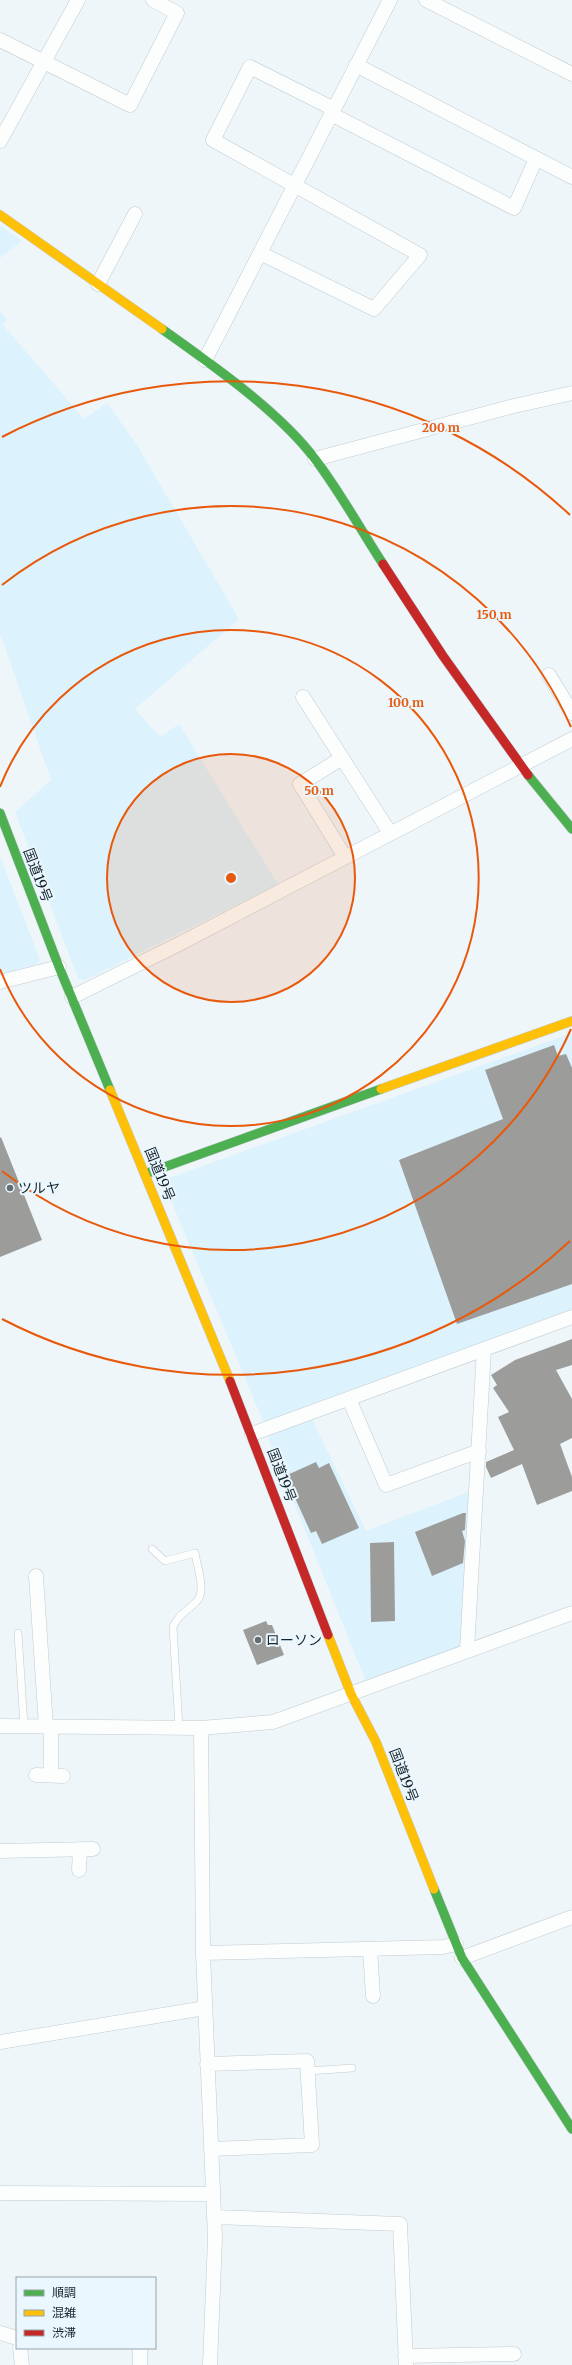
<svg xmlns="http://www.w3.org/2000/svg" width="572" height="2365" font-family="Merriweather,'Noto Sans JP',serif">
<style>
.built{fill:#dcf2fd}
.building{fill:#9c9d9a}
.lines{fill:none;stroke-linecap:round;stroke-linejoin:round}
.lane-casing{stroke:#c1cbcf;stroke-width:8}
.street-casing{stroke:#c1cbcf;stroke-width:15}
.fast-casing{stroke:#c1cbcf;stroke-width:10}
.slow-casing{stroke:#c1cbcf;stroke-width:10}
.jam-casing{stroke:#c1cbcf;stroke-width:10}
.lane{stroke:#fcfefe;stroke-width:7}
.street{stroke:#fcfefe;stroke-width:14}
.fast{stroke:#4caf50;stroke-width:9}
.slow{stroke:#ffc107;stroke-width:9}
.jam{stroke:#c62828;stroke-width:9}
.ring{fill:none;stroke:#e8590c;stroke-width:2}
.poi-dot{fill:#636e73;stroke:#eaf7fe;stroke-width:1.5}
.labels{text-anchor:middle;stroke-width:4;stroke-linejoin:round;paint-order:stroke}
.street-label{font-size:14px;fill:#18242b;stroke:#eaf7fe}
.poi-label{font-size:14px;fill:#18242b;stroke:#eaf7fe;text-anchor:start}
.centre{fill:#e8590c;stroke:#eaf7fe;stroke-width:2}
.ring-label{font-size:12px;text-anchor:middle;font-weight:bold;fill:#e8590c;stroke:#eaf7fe;stroke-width:4;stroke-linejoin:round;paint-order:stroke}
</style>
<rect width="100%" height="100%" fill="#eef6fa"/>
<path class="built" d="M0 225 22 241 0 258Z
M0 311 7 319 3 325 84 419 107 403 137 445 239 619 135 709 160 737 179 724 278 884 85 980 78 978 15 812 51 780 0 633Z
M0 856 40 960 35 965 0 974Z
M572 1033V1313L269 1423 263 1421 165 1186 169 1178Z
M312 1419 366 1531 471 1491 464 1639 460 1647 366 1682 268 1438 270 1433Z"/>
<path class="building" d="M554 1045 558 1056 566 1054 572 1068V1284L457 1324 399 1160 503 1119 485 1070Z
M1 1137 42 1240 0 1257V1138Z
M572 1339V1365L556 1370 572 1399V1438L560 1444 572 1477V1491L537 1505 522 1464 491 1478 486 1467V1462L514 1450 498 1417 509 1412 493 1388 497 1385 491 1375 515 1360Z
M316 1462 319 1468 329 1463 359 1528 322 1544 316 1531 311 1533 285 1476Z
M463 1513H466L465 1530 462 1531 465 1541 463 1563 432 1576 415 1532Z
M394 1542 395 1621 371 1622 370 1543Z
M266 1621 268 1625H272L284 1655 257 1665 243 1630Z"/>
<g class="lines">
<defs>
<path id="lane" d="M152 1549 165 1561 195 1553C197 1567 207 1592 196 1602 187 1611 178 1615 173 1627L179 1728
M18 1633 24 1726
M308 2071 352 2068"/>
<path id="street" d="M426 0 572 74
M0 40 130 105 177 13 153 0
M356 65 572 177
M331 114 514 208 536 159
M0 141 78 0
M260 253 374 309 420 255 213 140 250 67 334 109
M98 284 135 214
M205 360 390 0
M315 459 514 406 572 393
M549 675 572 713
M303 697 390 833
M342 758 300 784 345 857
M0 982 59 967
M72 997 179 944 572 739
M349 1399 386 1485 479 1451
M252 1434 572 1317
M36 1576 46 1727
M467 1650 484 1349
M0 1726 201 1728 273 1722 572 1613
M51 1726V1775
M201 1728 203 1953 215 2238 210 2365
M36 1775 63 1776
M0 1851 93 1849
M79 1870 80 1849
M370 1949 373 1996
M203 1953 443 1947 456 1944
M462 1958 572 1917
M0 2042 205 2008
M207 2064 307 2061 312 2145 211 2149
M0 2193 213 2194
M214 2217 400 2224 406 2365
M0 2333 17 2338
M20 2348 22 2365
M140 2348V2365
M405 2356 514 2354"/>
<path id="fast" d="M162 329C211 364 279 411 315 459 340 492 361 530 383 564
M528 775 572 829
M0 813 59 967 110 1090
M145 1174 381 1089
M434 1889 462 1958 572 2129"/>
<path id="slow" d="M0 215 162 329
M381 1089 572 1021
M110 1090 230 1381
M328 1635 351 1694 376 1742 434 1889"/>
<path id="jam" d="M383 564 443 656 528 775
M230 1381 328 1635"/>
</defs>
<use href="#lane" class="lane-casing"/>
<use href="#street" class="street-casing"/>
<use href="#fast" class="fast-casing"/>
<use href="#slow" class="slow-casing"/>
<use href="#jam" class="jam-casing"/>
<use href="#lane" class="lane"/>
<use href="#street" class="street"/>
<use href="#fast" class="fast"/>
<use href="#slow" class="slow"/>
<use href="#jam" class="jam"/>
</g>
<circle cx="231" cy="878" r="124" fill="#e8590c" fill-opacity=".12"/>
<g class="ring">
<circle cx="231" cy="878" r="124"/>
<path d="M0 787A248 248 0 1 1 0 969"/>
<path d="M571 1029A372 372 0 0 1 2 1171M2 585A372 372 0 0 1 571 727"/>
<path d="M570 1241A497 497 0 0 1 2 1319M2 437A497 497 0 0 1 570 515"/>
</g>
<g class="poi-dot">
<circle cx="10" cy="1188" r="4"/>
<circle cx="258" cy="1640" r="4"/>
</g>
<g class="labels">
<g class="street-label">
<text transform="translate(38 875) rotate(69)" y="5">国道19号</text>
<text transform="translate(160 1174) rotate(68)" y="5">国道19号</text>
<text transform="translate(282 1475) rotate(69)" y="5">国道19号</text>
<text transform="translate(404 1775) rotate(69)" y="5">国道19号</text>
</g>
<g class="poi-label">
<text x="18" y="1193">ツルヤ</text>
<text x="266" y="1645">ローソン</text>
</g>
</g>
<circle cx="231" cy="878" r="6" class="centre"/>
<g class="ring-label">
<text x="441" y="432">200 m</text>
<text x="494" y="619">150 m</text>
<text x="406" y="707">100 m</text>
<text x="319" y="795">50 m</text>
</g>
<rect x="16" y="2277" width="140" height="72" fill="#eaf7fe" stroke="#96a3aa"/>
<rect x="24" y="2290" width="20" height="6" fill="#4caf50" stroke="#96a3aa"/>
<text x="52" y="2297" font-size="12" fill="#18242b">順調</text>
<rect x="24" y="2310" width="20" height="6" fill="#ffc107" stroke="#96a3aa"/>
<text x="52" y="2317" font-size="12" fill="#18242b">混雑</text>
<rect x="24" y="2330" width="20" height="6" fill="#c62828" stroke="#96a3aa"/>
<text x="52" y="2337" font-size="12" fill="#18242b">渋滞</text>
</svg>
